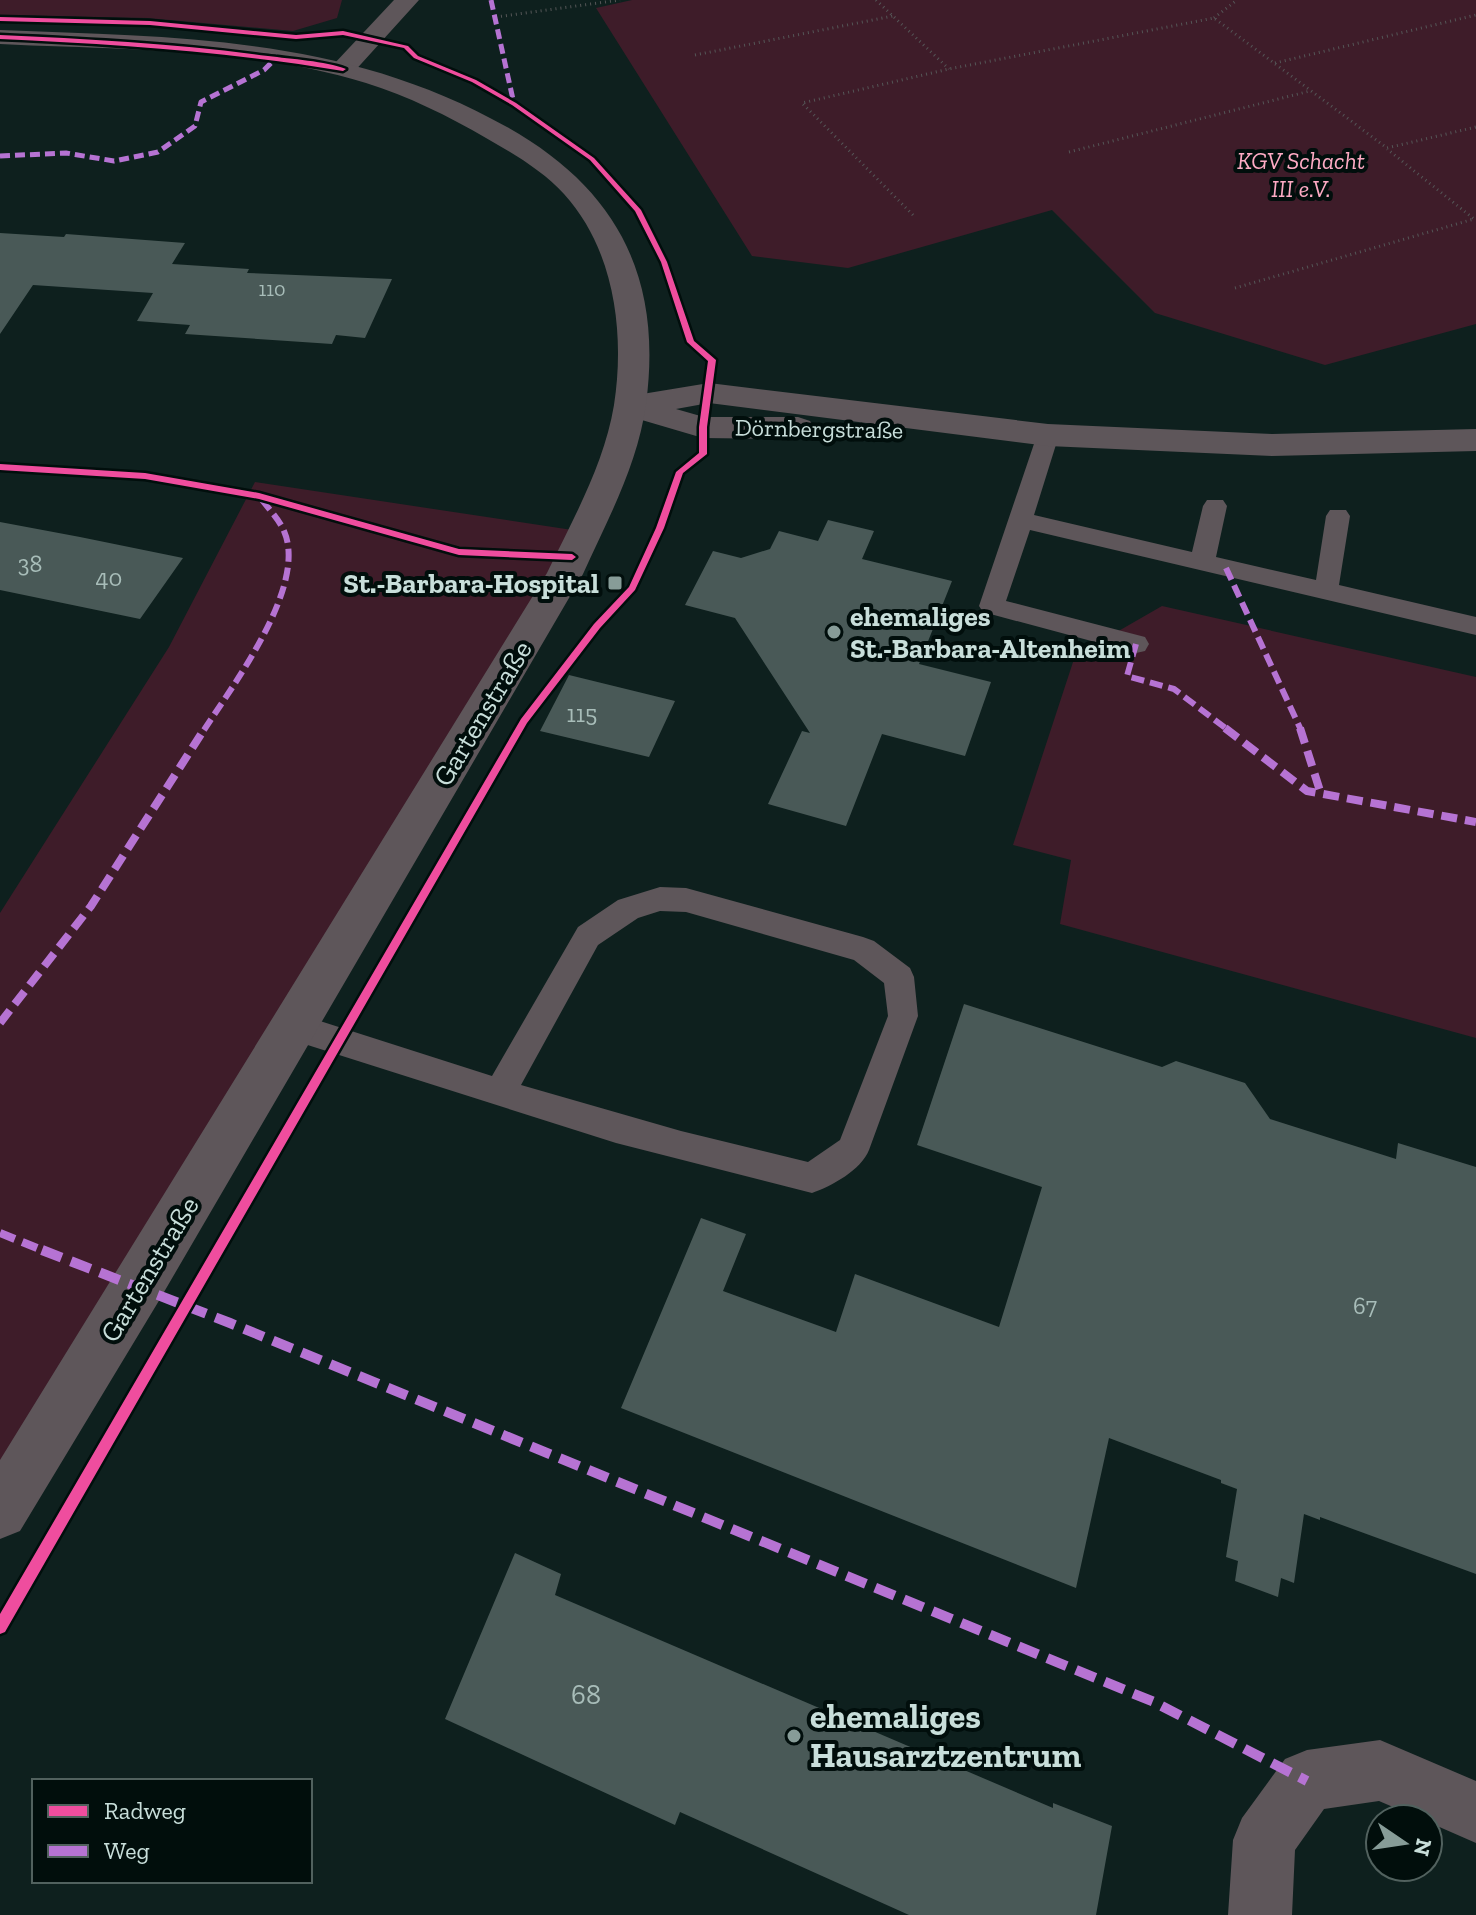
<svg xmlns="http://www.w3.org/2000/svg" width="1476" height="1915" font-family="'Zilla Slab',serif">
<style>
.green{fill:#3e1c29}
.building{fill:#495957}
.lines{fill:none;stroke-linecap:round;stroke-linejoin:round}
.path{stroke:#555657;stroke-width:3;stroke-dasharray:1 4;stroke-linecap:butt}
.service{fill:#5e565a;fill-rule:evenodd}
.minor{fill:#5e565a;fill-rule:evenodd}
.tertiary{fill:#5e565a;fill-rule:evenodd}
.quiet-far3{stroke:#b673d3;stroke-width:5;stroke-dasharray:10 5;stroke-linecap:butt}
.quiet-far2{stroke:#b673d3;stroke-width:6;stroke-dasharray:13 6;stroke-linecap:butt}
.quiet-far1{stroke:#b673d3;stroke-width:8;stroke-dasharray:16 8;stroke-linecap:butt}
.quiet{stroke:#b673d3;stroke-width:10;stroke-dasharray:21 10;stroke-linecap:butt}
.cycleway-casing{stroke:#010e0c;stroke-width:5}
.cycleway{fill:#ef4d9e;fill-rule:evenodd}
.poi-dot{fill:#879c98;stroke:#010e0c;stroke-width:3}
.labels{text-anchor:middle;stroke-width:8;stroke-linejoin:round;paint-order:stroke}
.far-number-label{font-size:20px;fill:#a8bdb9}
.far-park-label{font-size:24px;font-style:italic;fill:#fdabc4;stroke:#010e0c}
.far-street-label{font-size:24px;fill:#c8deda;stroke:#010e0c}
.number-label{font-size:24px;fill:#a8bdb9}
.poi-label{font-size:28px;font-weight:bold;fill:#c8deda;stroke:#010e0c;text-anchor:end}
.street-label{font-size:28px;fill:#c8deda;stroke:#010e0c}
.near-number-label{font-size:28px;fill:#a8bdb9}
.near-poi-label{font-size:34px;font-weight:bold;fill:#c8deda;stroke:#010e0c;text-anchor:start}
</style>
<rect width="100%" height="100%" fill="#0e201e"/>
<path class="green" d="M0 0H342L337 18 293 31 147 18 0 15Z
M632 0H1476V324L1325 365 1155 313 1052 210 848 268 752 256 596 8Z
M255 482 579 531 0 1493V913L169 647Z
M1162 606 1476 677V1038L1060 924 1071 860 1013 845 1075 656Z"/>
<path class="building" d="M0 233 64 237 66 234 185 243 172 264 249 269 247 273 392 279 365 338 336 335 332 344 185 334 190 325 137 321 153 293 33 285 0 334Z
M828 520 874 531 862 559 952 581 919 664 991 682 965 756 882 734 846 826 768 804 802 731 810 733 735 618 685 605 713 551 741 558 770 549 779 531 818 541Z
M0 522 80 537 183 558 140 619 0 590Z
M569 675 675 701 649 757 540 731Z
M964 1004 1162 1067 1176 1061 1245 1083 1270 1119 1396 1159 1398 1143 1476 1167V1574L1320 1517V1520L1304 1514 1294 1583 1281 1578 1278 1597 1235 1581 1238 1561 1226 1557 1237 1489 1221 1483V1480L1109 1438 1076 1588 621 1408 701 1218 746 1234 723 1291 836 1332 855 1274 999 1327 1042 1187 917 1145Z
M515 1553 561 1574 555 1595 1053 1808V1803L1112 1826 1096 1915H909L680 1812 675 1825 445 1719Z"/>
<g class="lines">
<path class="path" d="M876 0 949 69
M496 17 620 0
M1214 18 1237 0
M695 55 893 16
M1275 63 1476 15
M1069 152 1310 91
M913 215 802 103 949 69 1214 18 1387 148 1476 127
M1235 288 1474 219 1387 149"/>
<path class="service" d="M1048 428 1056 430 1059 435 1034 515 1192 552 1203 506 1207 500H1223L1227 506 1216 557 1316 580 1326 516 1330 510H1346L1350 516 1339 585 1476 617V635L1030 530 1006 601 1145 637 1149 644 1145 651 1136 653 983 612 979 606 1037 435 1040 430Z
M660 887 686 888 863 937 874 941 910 968 914 977 918 1016 869 1150C861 1170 832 1186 812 1193L616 1143 295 1041 284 1037 280 1027 284 1017 295 1013 492 1076 578 927 618 900ZM660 911 686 912 854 960 884 983 888 1016 840 1140 808 1162 681 1131 521 1085 598 945 638 918Z"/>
<path class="minor" d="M394 0H419L352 74H334L330 69 334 64Z
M709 383 1048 424 1272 434 1476 429V451L1272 456 1048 446 709 403 676 409 704 417H798L810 421 815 428 810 435 798 439 703 438 618 413 614 406 618 399 630 396Z
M1380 1740 1476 1781V1843L1428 1822V1819H1421L1379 1801 1324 1809 1295 1850 1292 1915H1228L1233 1840 1242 1818 1285 1759 1307 1750Z"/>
<path class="tertiary" d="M0 30C179 37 346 36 507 127 617 189 663 277 646 404 638 464 608 519 583 574L157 1304 20 1531 0 1539V1460L547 573C573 519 604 465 614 405 625 334 615 250 564 194 543 171 514 154 486 138 448 116 408 96 366 83 250 47 120 50 0 44Z"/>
<path class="quiet-far3" d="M491 0 514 104
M0 156 66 153 114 161 158 152 195 126 201 102 264 70 278 56"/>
<path class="quiet-far2" d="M1226 568 1301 730
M1136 644 1127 676 1174 689 1228 730
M204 730C233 685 308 586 284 531 279 519 267 507 259 496"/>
<path class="quiet-far1" d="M1225 728 1307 791 1476 822
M1300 728 1321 794
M0 1023 91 906 205 728
M0 1233 47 1252"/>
<path class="quiet" d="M42 1250 230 1323 1154 1702 1307 1781"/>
<defs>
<path id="cycleway" d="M0 17 150 21 296 35 343 31 408 46 418 56 476 80 516 103 594 158 641 210 667 262 694 341 716 360 707 427V454L683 473 664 528 635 590 600 628 527 723 5 1632 0 1634V1614L521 719 594 624 629 587 656 528 676 472 699 453V427L708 361 687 342 661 262 635 211 590 160 512 105 472 82 414 58 404 48 343 35 296 39 150 25 0 21Z
M0 35C89 39 179 44 268 56 291 59 325 61 346 69L343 71C229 52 115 44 0 39Z
M0 464 145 473 259 493 459 549 572 554 576 557 572 560 459 555 259 499 145 479 0 470Z"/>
</defs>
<use href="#cycleway" class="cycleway-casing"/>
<use href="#cycleway" class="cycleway"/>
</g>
<g class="poi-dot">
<rect x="607" y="575" width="16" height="16" rx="4"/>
<circle cx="834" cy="632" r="8"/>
<circle cx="794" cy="1736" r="8"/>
</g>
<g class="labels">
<g class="far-number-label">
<text x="272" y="296">110</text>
</g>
<g class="far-park-label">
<text x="1301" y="169">KGV Schacht<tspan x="1301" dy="28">III e.V.</tspan></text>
</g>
<g class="far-street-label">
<text transform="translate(819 429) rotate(1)" y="8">Dörnbergstraße</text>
</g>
<g class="number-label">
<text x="30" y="572">38</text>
<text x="109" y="586">40</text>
<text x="582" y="722">115</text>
<text x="1365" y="1314">67</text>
</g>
<g class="poi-label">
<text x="599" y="593">St.-Barbara-Hospital</text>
<text x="850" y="626" text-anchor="start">ehemaliges<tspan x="850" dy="32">St.-Barbara-Altenheim</tspan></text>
</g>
<g class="street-label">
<text transform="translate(482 713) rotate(-59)" y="10">Gartenstraße</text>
<text transform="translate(149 1269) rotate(-59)" y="10">Gartenstraße</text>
</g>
<g class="near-number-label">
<text x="586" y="1704">68</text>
</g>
<g class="near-poi-label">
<text x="810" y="1728">ehemaliges<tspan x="810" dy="39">Hausarztzentrum</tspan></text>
</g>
</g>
<rect x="32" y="1779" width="280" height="104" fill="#010e0c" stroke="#51615e" stroke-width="2"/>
<rect x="48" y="1805" width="40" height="12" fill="#ef4d9e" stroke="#51615e" stroke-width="2"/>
<text x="104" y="1819" font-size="24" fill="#c8deda">Radweg</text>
<rect x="48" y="1845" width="40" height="12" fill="#b673d3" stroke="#51615e" stroke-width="2"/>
<text x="104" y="1859" font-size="24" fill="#c8deda">Weg</text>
<g transform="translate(1404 1843) rotate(103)"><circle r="38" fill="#010e0c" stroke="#51615e" stroke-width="2"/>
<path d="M0-6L14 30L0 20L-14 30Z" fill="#879c98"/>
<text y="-12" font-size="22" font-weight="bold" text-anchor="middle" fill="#c8deda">N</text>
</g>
</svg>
